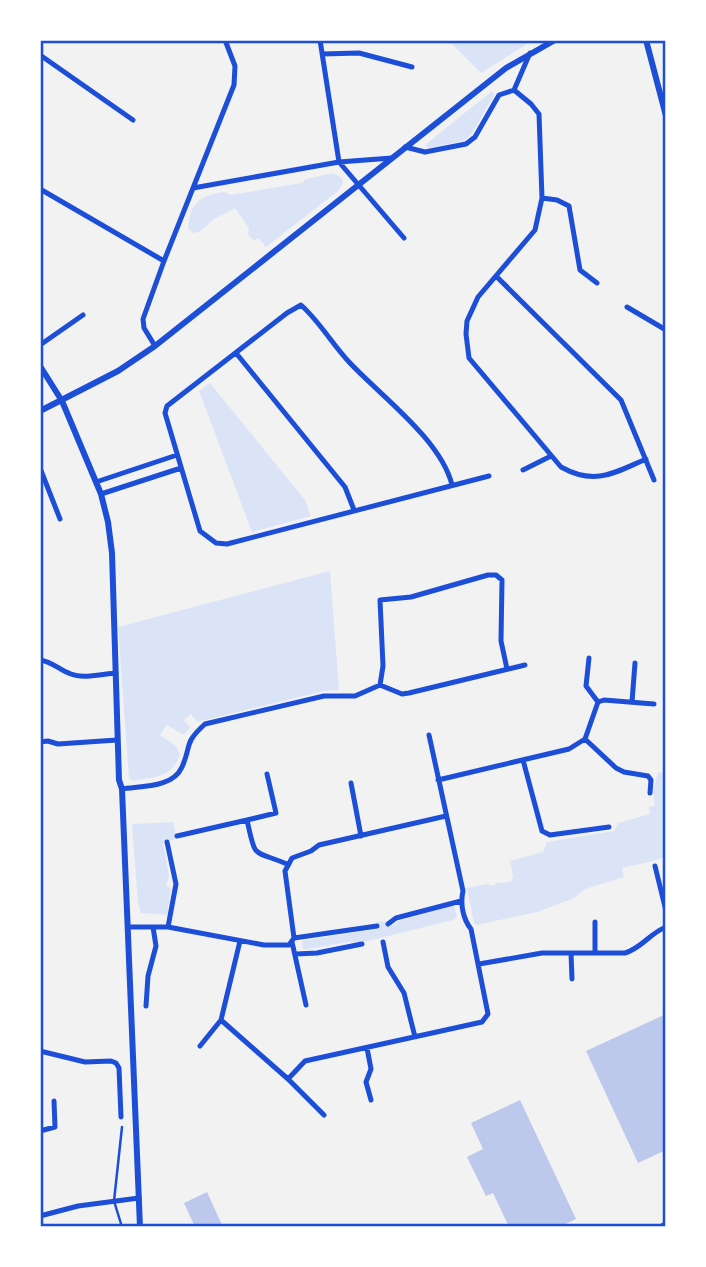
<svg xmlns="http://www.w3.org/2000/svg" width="706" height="1267" font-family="'Public Sans',sans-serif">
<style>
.green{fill:#dbe4f7}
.building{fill:#bdc9ec}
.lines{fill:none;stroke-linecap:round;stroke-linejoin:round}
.service{stroke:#1d4ed8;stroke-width:2.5}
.minor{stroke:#1d4ed8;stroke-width:5}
.tertiary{stroke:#1d4ed8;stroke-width:6}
.primary{stroke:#1d4ed8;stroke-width:8}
.neatline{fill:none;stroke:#1d4ed8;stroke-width:2.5}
</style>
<rect width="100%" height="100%" fill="#f2f2f2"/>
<path class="green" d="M448 40H523L527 44 481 73Z
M492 91 494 95 472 134 464 141 428 148 425 145Z
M333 173 342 178 343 183 338 191 266 247 258 238 254 241 248 235 249 228 235 208 214 219 199 232 193 233 188 229C190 202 201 195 225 192L231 195 302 183 306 179Z
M210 383 305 500 311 516 252 532 199 391Z
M330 571 339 690 324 691 197 722 191 714 184 720 190 727 184 735 167 725 160 735 176 746 180 754C172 779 156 776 133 781L129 778 118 627Z
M658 772 666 773V856C652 863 637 864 622 868L624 877 585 889 574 898 537 912 477 925 474 923 467 888 487 884 494 886 496 883 511 882 513 876 510 861 543 852 547 842 614 831 618 823 650 814 649 807 655 805 653 792Z
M173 822 177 839 163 842 169 876 166 885 171 889 167 915 141 913 138 904 132 824Z
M454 905 457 917 453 920 360 943 348 942 303 950 302 941 376 929 377 922 385 921 389 927 399 921Z"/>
<path class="building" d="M666 1014V1150L638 1163 586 1051Z
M520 1100 576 1219 559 1227H509L493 1193 486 1196 467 1157 483 1149 471 1123Z
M207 1192 223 1227H195L184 1203Z"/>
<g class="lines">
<path class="service" d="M122 1127 114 1201 122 1227"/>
<path class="minor" d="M320 40 339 162 404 238
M322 54 359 53 412 67
M40 55 133 120
M514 90 531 104 539 114 542 198 535 230 478 297 467 321 466 334 469 358 561 467C595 486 614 473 646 459
M405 147 425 152 466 144 475 137 499 95 514 90 530 53
M193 188 339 162 392 158
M40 189 164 261
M542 198 557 200 569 206 580 270 597 283
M496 276 621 400 654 480
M627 307 666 330
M40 345 83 315
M155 346 144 328 143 319 164 261 234 85 235 66 225 40
M236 353 345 487 354 510
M40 468 60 519
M523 470 551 456
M96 482 177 455
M452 485C441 440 381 396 350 363 332 344 320 322 301 305L287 313 167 406 165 413 200 531 216 543 227 544 489 476
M101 494 181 468
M589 658 586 686 598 702
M40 660C53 662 59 670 71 674 83 679 103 674 116 673
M380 685 383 666 380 600 411 597 488 575H496L502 580 501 641 507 669
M632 702 635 663
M585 739 616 768 624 772 648 776 651 780 650 793
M40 742 48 741 58 744 117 740
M523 760 542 831 550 835 609 827
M438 780 569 749 585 739 598 702 604 700 654 704
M351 783 361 836
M122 789C141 786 173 788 182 767 192 745 183 744 205 724L324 696H355L380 685 402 694 409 693 525 665
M247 820 276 813 267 774
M177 836 247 820C256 860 251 849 287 864
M167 842 176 884 168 927
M655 866 666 911
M388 924 396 918 461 901
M129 927H168L264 945H289L294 938 285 871 292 858 311 851 319 845 446 816
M294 938 377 926
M240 941 221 1020 288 1079 324 1115
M292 942 306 1005
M383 942 388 967 404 993 415 1037
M571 953 572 979
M595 953V922
M296 954 317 953 362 944
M479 964 542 953H625C642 948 650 933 666 927
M146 1006 148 976 156 946 153 927
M200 1046 221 1020
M367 1048 371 1069 366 1082 371 1100
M40 1051 85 1062 111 1061 116 1063 119 1068 121 1117
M288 1079 305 1061 482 1022 488 1014 471 929C463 919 460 904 463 891L429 735
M40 1131 55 1127 54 1101
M40 1216 78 1206 139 1198"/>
<path class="tertiary" d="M646 40 666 116
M40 366 62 401 101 494 108 522 112 553 119 780 122 789 140 1227
M40 411 118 371 155 346 506 68 555 40"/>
<path class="primary" d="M663 1227 666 1225"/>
</g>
<rect width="706" height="1267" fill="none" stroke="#ffffff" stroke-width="84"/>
<rect x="42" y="42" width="622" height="1183" class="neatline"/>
</svg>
